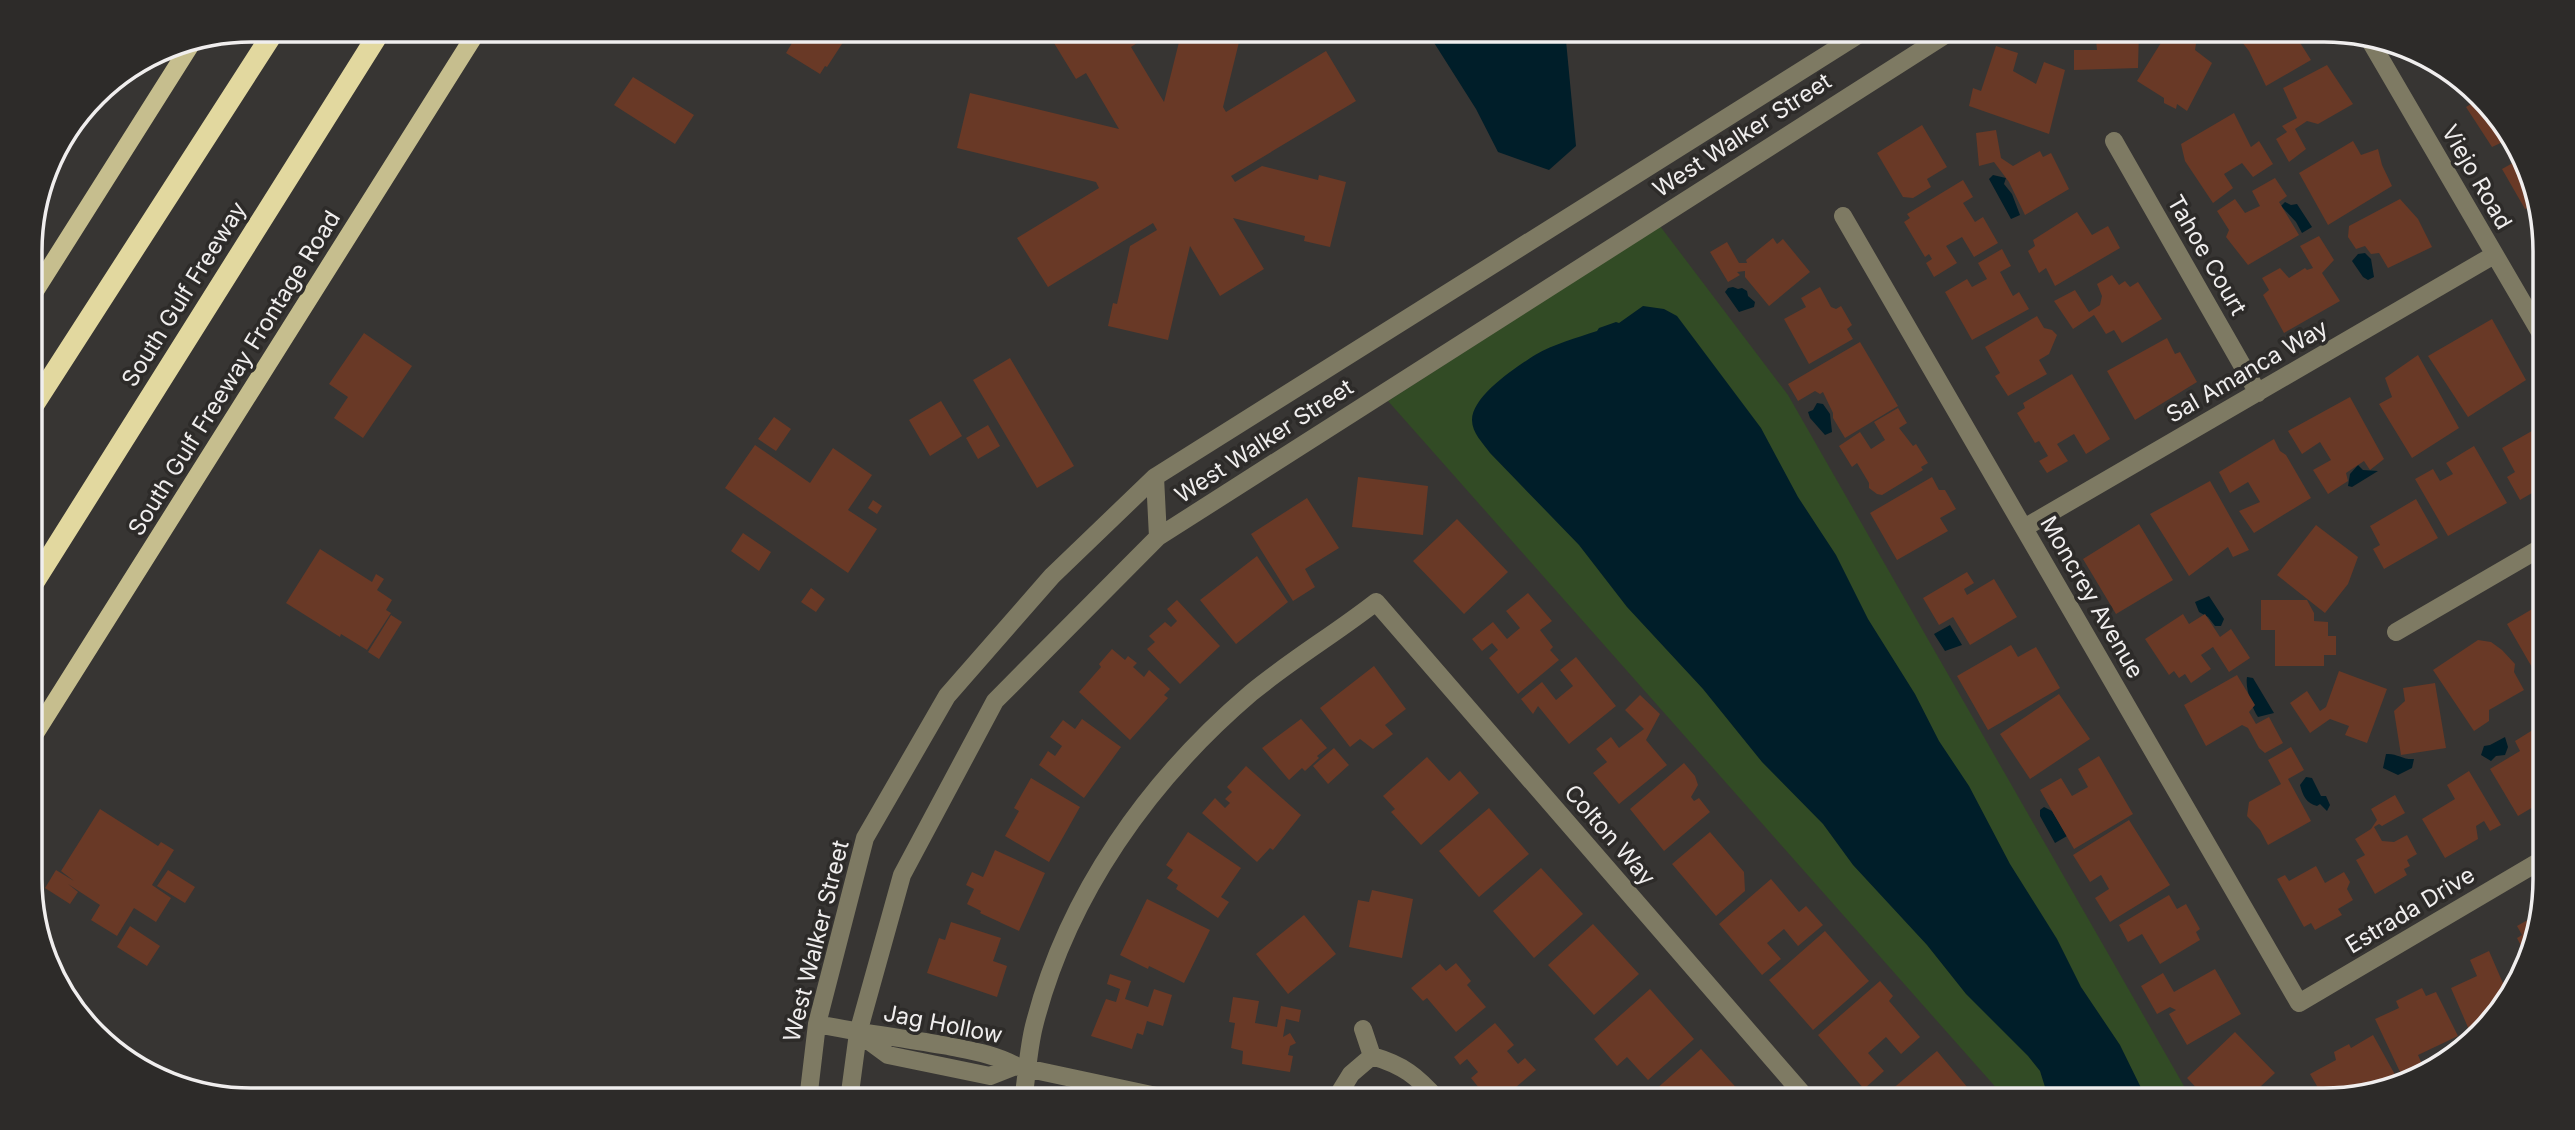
<svg xmlns="http://www.w3.org/2000/svg" width="2575" height="1130" font-family="Inter,sans-serif">
<style>
.green{fill:#324b25}
.water{fill:#001e29}
.building{fill:#693926}
.lines{fill:none;stroke-linecap:round;stroke-linejoin:round}
.minor{stroke:#7e7a63;stroke-width:18}
.major{stroke:#c6be8e;stroke-width:18}
.highway{stroke:#e2d89f;stroke-width:21}
.labels{text-anchor:middle;stroke-width:7;stroke-linejoin:round;paint-order:stroke}
.street-label{font-size:23px;fill:#f0eeee;stroke:#2d2b29}
.rim{fill:none;stroke:#f0eeee;stroke-width:3.5}
</style>
<rect width="100%" height="100%" fill="#373533"/>
<path class="green" d="M1660 226 1788 395 2192 1100H2007L1388 401Z"/>
<path class="water" d="M1426 30H1565L1576 146 1549 170 1498 152 1476 109Z
M1993 175 2006 178 2004 184 2012 194 2020 215 2011 219 1989 179Z
M2285 202 2291 205 2297 204 2312 227 2302 233 2296 222 2281 206Z
M2365 253 2371 259 2374 277 2368 280 2363 277 2352 261 2358 254Z
M1733 287 1738 289 1742 288 1747 291 1748 296 1755 302 1754 307 1739 312 1725 292 1728 288Z
M1643 306 1664 309 1677 316 1761 428 1798 497 1836 555 1868 619 1915 694 1939 741 1969 786 2010 864 2057 939 2081 987 2120 1045 2147 1100H2049L2040 1071 2028 1056 1966 994 1927 945 1853 865 1823 824 1762 762 1703 689 1627 607 1579 545 1490 453C1483 443 1472 433 1472 420 1472 396 1516 367 1535 355 1554 344 1576 338 1597 331L1599 328 1616 322 1619 323Z
M1817 403 1823 404 1830 414 1832 432 1825 435 1810 418 1808 412 1813 410Z
M2358 465 2363 470 2378 471 2352 487 2348 486 2350 474Z
M2209 596 2224 619 2221 626H2215L2208 617 2199 612 2195 602Z
M1950 625 1962 645 1945 651 1934 634Z
M2247 677 2253 678 2274 713 2258 717C2252 708 2245 688 2247 677Z
M2505 737 2508 747 2505 755 2496 756 2491 761 2481 755 2484 746 2490 745Z
M2386 754C2397 753 2403 760 2414 759L2412 768 2398 775 2383 768Z
M2306 777 2312 778 2321 796H2326L2330 805 2327 811 2320 804 2317 806C2306 803 2303 796 2300 785Z
M2044 807 2052 811 2067 836 2055 843 2040 816V810Z"/>
<path class="building" d="M792 30H851L827 67 825 66 820 74 786 53 792 43 785 39Z
M1076 30H1129L1137 43 1131 47 1164 102 1182 30H1242L1223 107 1226 112 1326 51 1356 101 1231 176 1235 182 1262 166 1318 180 1319 175 1346 182 1330 247 1304 241 1305 236 1233 218 1264 269 1220 296 1190 246 1168 340 1108 326 1113 303 1117 304 1130 246 1157 230 1153 223 1048 287 1017 238 1099 188 1096 182 957 148 970 93 1119 129 1086 73 1076 79 1054 43Z
M2095 30H2139L2138 68 2074 70V50H2097Z
M2169 30H2180L2197 37 2195 50 2212 63 2187 111 2177 104 2176 109 2164 103V98L2137 81Z
M2220 30H2244L2253 39 2271 30H2292L2311 60 2266 86 2249 51 2235 33 2220 35Z
M1996 46 2018 53 2013 71 2036 84 2044 62 2065 70 2049 134 1969 106 1973 88 1981 91Z
M2327 65 2353 104 2318 124 2307 121 2295 129 2306 149 2289 162 2276 139 2287 132 2282 126 2297 118 2283 88Z
M633 77 694 115 675 144 614 105Z
M2452 80 2457 83 2470 93 2468 95 2458 89Z
M2478 100 2499 116 2509 139 2492 147 2466 107Z
M2234 113 2251 147 2259 141 2273 164 2253 177 2242 163 2224 174 2233 188 2213 203 2185 161 2181 144Z
M1922 125 1947 167 1927 179 1931 187 1913 198 1903 197 1877 153Z
M1996 130 2001 158 2013 166 2040 151 2043 157 2051 153 2069 189 2025 215 2009 182 1994 162 1979 166 1976 133Z
M2353 141 2361 155 2378 149 2382 165 2392 186 2328 225 2299 173Z
M2518 160 2536 205 2525 209 2502 169Z
M2275 178 2287 196 2279 202 2299 235 2248 265 2226 237 2229 230 2217 211 2235 199 2245 213 2260 206 2252 191Z
M1963 180 1973 197 1963 203 1975 222 1983 217 1998 243 1974 257 1962 237 1946 246 1957 263 1934 277 1926 263 1932 259 1929 254 1925 257 1904 222 1910 218 1907 214Z
M2400 199 2418 219 2432 247 2388 268 2379 253 2371 254 2365 246 2356 249 2348 237 2349 226Z
M2077 212 2092 235 2108 226 2120 248 2055 286 2046 268 2039 273 2028 251 2035 246 2033 240Z
M2319 236 2334 260 2322 273 2340 301 2284 333 2263 295 2269 290 2262 278 2280 268 2289 278 2305 268 2307 270 2313 268 2300 246Z
M1773 238 1777 244 1783 239 1810 272 1769 306 1745 277V271L1737 272 1740 275 1728 282 1710 252 1727 242 1739 263H1747L1746 260Z
M2002 249 2011 266 2000 272 2013 296 2019 292 2029 309 1972 340 1945 292 1967 279 1972 287 1987 279 1978 263Z
M2112 275 2119 285 2125 281 2130 287 2138 282 2162 319 2122 343 2114 330 2106 334 2094 315 2073 329 2054 301 2075 290 2089 312 2100 305 2102 296 2097 284Z
M1820 287 1831 307 1836 309 1841 306 1852 325 1847 329 1853 339 1809 364 1784 319 1806 307 1801 298Z
M2037 316 2044 328 2052 330 2057 335 2049 354 2039 360 2047 374 2008 396 1995 376 2000 373 1985 347Z
M2492 319 2526 380 2468 417 2428 356Z
M364 333 412 366 363 438 334 418 348 397 329 384Z
M2167 338 2175 354 2180 352 2197 382 2135 420 2107 371Z
M1860 342 1898 406 1845 438 1833 418V413L1823 392 1820 394 1815 391 1798 401 1788 384Z
M2418 355 2459 428 2412 458 2379 404 2392 397 2385 378Z
M1010 358 1074 466 1037 488 973 380Z
M2072 374 2110 439 2086 454 2074 434 2057 444 2068 461 2047 473 2039 461 2048 456 2039 441 2035 443 2017 413 2025 408 2023 403Z
M2350 397 2384 459 2370 470 2364 461 2346 473 2348 481 2328 494 2313 470 2331 460 2320 442 2302 454 2288 431Z
M941 401 962 436 930 456 909 420Z
M1898 408 1907 423 1899 428 1913 446 1916 444 1928 463 1921 467 1923 470 1882 495 1877 494 1869 488V483L1857 463 1852 467 1839 446 1860 432 1871 449 1885 440 1874 422Z
M774 417 791 429 776 451 758 439Z
M2544 424V486L2520 500 2507 477 2515 472 2502 448Z
M988 425 1000 446 978 459 966 438Z
M2274 439 2280 451 2286 455 2311 498 2254 533 2239 511 2260 502 2248 482 2230 493 2219 472Z
M755 445 810 483 833 448 872 475 848 510 877 529 848 573 725 488Z
M2474 446 2507 503 2448 536 2415 479 2433 469 2440 481 2453 474 2446 463Z
M1358 477 1428 486 1423 535 1352 527Z
M1932 477 1939 490H1945L1956 509 1940 518 1948 531 1897 560 1870 513Z
M2210 481 2249 550 2233 557 2228 547 2189 576 2150 514Z
M1307 498 1339 548 1305 569 1315 587 1293 601 1251 534Z
M2416 499 2438 538 2384 569 2373 549 2380 545 2370 526Z
M873 500 882 506 877 514 868 508Z
M1457 519 1508 572 1464 614 1413 561Z
M2139 524 2173 580 2116 614 2083 559Z
M2316 525 2358 557 2348 584 2325 613 2277 575Z
M743 533 771 552 759 571 731 551Z
M320 549 372 582 376 574 384 579 377 590 392 600 386 610 391 613 367 650 341 634 340 637 286 603Z
M1257 556 1288 602 1236 644 1200 600Z
M1967 572 1974 583 1964 589 1967 595 1994 579 2017 617 1970 645 1953 617 1939 625 1923 598Z
M811 588 825 599 816 612 801 602Z
M1528 593 1552 621 1540 630 1553 647 1550 650 1559 660 1518 694 1489 658 1498 650 1492 643 1482 651 1472 639 1493 622 1507 639 1520 628 1506 611Z
M1177 600 1220 646 1180 684 1147 649 1155 642 1149 636 1165 622 1171 627 1177 621 1167 609Z
M2261 600H2307L2314 613V621L2328 622V636H2336V655H2324V666H2275V630H2261Z
M2544 602 2545 669 2542 664 2533 669 2507 624Z
M2183 614 2189 624 2205 614 2220 637 2231 629 2250 658 2229 672 2213 647 2201 655 2211 669 2191 683 2185 674 2179 678 2174 671 2169 675 2145 639Z
M391 615 402 622 379 659 368 652Z
M2478 640 2491 642 2502 650 2515 664 2514 672 2524 690 2489 710V721L2474 731 2433 670Z
M2011 645 2018 657 2036 647 2060 688 1988 730 1957 676Z
M1112 649 1125 660 1128 656 1137 663 1133 667 1144 677 1149 670 1170 689 1164 695 1168 698 1130 740 1079 692 1101 667 1099 664Z
M1576 657 1616 706 1569 744 1538 706 1533 714 1521 699 1542 682 1556 700 1573 686 1560 670Z
M1374 666 1406 709 1385 725 1393 734 1373 749 1360 739 1350 747 1320 708Z
M2339 671 2387 689 2367 743 2345 735 2349 726 2330 719 2310 733 2290 703 2307 691 2320 711 2326 707Z
M2237 675 2255 705 2249 712 2256 724 2269 717 2283 743 2265 753 2259 748 2248 728 2242 725 2206 746 2184 705Z
M2435 683 2446 748 2401 755 2394 711 2405 701 2403 688Z
M2059 694 2090 739 2030 779 2000 734Z
M1640 695 1660 714 1646 740 1667 765 1619 804 1593 773 1607 762 1596 749 1611 737 1619 748 1644 729 1625 710Z
M1082 719 1121 747 1084 798 1039 765 1048 751 1055 756 1062 746 1050 737 1063 720 1075 729Z
M1301 719 1327 748 1317 756 1319 758 1305 771 1302 768 1289 780 1262 748Z
M2536 728 2545 743V800L2518 816 2490 769 2520 751 2515 741Z
M2291 747 2304 770 2288 779 2311 821 2268 845 2260 830 2247 816 2249 802 2281 784 2268 760Z
M1334 748 1349 765 1328 784 1313 766Z
M2099 756 2133 814 2074 849 2040 790 2061 778 2072 796 2088 787 2078 769Z
M1427 757 1449 781 1460 771 1479 793 1421 845 1391 812 1395 809 1383 796Z
M1684 763 1695 776 1698 785 1691 797 1694 801 1699 798 1710 812 1664 851 1630 809Z
M1246 766 1301 815 1273 850 1270 848 1257 862 1202 813 1215 798 1225 808 1230 803 1225 799 1232 792 1227 787Z
M2469 771 2501 825 2490 831 2484 821 2476 826 2478 839 2445 858 2422 819 2455 799 2447 785Z
M1031 778 1080 807 1049 862 1005 836 1019 811 1014 808Z
M2395 795 2405 813 2382 826 2379 824 2374 827 2382 841 2394 842 2407 835 2417 854 2407 860 2410 866 2404 869 2407 875 2375 894 2356 860 2365 855 2355 839 2371 829 2377 820 2371 809Z
M1489 808 1529 854 1479 897 1439 851Z
M100 809 158 846 161 842 174 850 152 885 171 898 156 922 134 908 117 936 91 920 100 905 68 884 78 892 70 904 45 888 56 870 74 881 61 871Z
M2129 820 2170 885 2110 922 2095 898 2109 889 2101 875 2090 882 2073 855Z
M1188 832 1241 868 1221 897 1229 902 1218 918 1176 889 1178 885 1167 878 1173 870 1166 865Z
M1710 832 1744 872 1745 891 1716 916 1672 864Z
M995 850 1045 873 1019 931 980 913 981 911 967 904 974 889 966 885 972 872 983 877Z
M2316 866 2325 883 2344 872 2350 882 2347 889 2353 900 2338 909 2342 915 2315 930 2311 923 2304 927 2277 879 2285 875 2289 881Z
M1541 868 1583 914 1534 958 1493 911Z
M168 870 195 887 185 903 157 886Z
M1771 879 1799 912 1806 906 1823 925 1798 946 1784 929 1767 943 1781 959 1762 975 1719 924Z
M1372 890 1413 899 1402 958 1349 947 1358 900 1369 902Z
M2169 895 2177 909 2186 904 2200 929 2196 932 2200 940 2160 964 2142 934 2128 942 2119 925Z
M1147 899 1210 930 1184 983 1149 966 1148 969 1120 955Z
M2538 914 2529 961 2517 938 2522 935 2517 926Z
M1304 915 1336 954 1288 994 1256 954Z
M951 922 1001 938 993 961 1007 966 997 997 927 973 939 938 945 940Z
M1593 924 1639 974 1594 1015 1548 965Z
M130 926 160 946 147 966 117 947Z
M1825 931 1869 981 1813 1030 1769 980Z
M2489 951 2509 997 2499 1014 2473 1039 2451 988 2477 976 2470 960Z
M1456 963 1471 981 1467 985 1486 1007 1456 1032 1427 998 1423 1001 1411 988 1440 964 1446 971Z
M2215 969 2241 1014 2187 1045 2169 1014 2176 1010 2170 1007 2157 1014 2141 986 2163 973 2174 992Z
M1110 974 1131 981 1125 999 1148 1007 1154 989 1172 995 1163 1026 1147 1021 1143 1035 1137 1033 1132 1049 1091 1036 1106 999 1116 1002 1120 989 1107 984Z
M1880 981 1893 996 1889 1001 1920 1037 1901 1054 1886 1037 1868 1053 1884 1071 1864 1089 1818 1035Z
M2422 988 2426 996 2436 992 2458 1036 2418 1055 2422 1064 2401 1074 2375 1019 2399 1008 2396 1001Z
M1650 989 1694 1039 1648 1080 1627 1057 1617 1066 1594 1039Z
M1233 997 1259 1001 1255 1023 1277 1027 1281 1006 1301 1010 1299 1022 1286 1019 1283 1037 1290 1033 1296 1043 1290 1046 1288 1055 1293 1056 1290 1072 1242 1064 1243 1051 1231 1048 1235 1023 1229 1022Z
M1495 1023 1514 1045 1507 1051 1518 1064 1525 1058 1536 1070 1501 1100 1487 1098 1471 1078 1478 1072 1467 1059 1460 1065 1454 1057Z
M2235 1032 2275 1073 2246 1100H2227L2218 1090 2208 1100 2187 1078Z
M2373 1035 2398 1080 2338 1100H2325L2310 1074 2336 1060 2334 1052 2349 1044 2351 1048Z
M1701 1049 1742 1094 1736 1100H1644Z
M1937 1051 1973 1094 1967 1100H1897L1890 1091Z"/>
<g class="lines">
<path class="minor" d="M2369 39 2544 339
M2114 141 2258 393
M1843 216 2299 1003 2545 858
M1155 477 1158 537
M2024 528 2494 255
M2396 632 2544 546
M817 1024C860 1033 904 1038 948 1046 972 1051 994 1054 1016 1066L1175 1100
M1363 1029 1372 1056
M858 1033 888 1055 990 1076 1016 1066
M808 1100 817 1024 865 838 947 696 1052 576 1155 477 1866 30
M849 1100 858 1033 902 875 995 701 1158 537 1953 30
M1023 1100C1027 1076 1028 1050 1034 1026 1067 895 1149 780 1251 693 1291 660 1335 634 1376 602L1808 1100
M1335 1100 1351 1074 1372 1056C1403 1065 1417 1076 1438 1100"/>
<path class="major" d="M30 299 193 41
M31 740 478 30"/>
<path class="highway" d="M31 409 275 30
M31 587 381 30"/>
</g>
<g class="labels">
<g class="street-label">
<text transform="translate(1742 135) rotate(-33)" y="8">West Walker Street</text>
<text transform="translate(2477 177) rotate(60)" y="8">Viejo Road</text>
<text transform="translate(2207 255) rotate(60)" y="8">Tahoe Court</text>
<text transform="translate(184 294) rotate(-58)" y="8">South Gulf Freeway</text>
<text transform="translate(2247 371) rotate(-30)" y="8">Sal Amanca Way</text>
<text transform="translate(234 373) rotate(-58)" y="8">South Gulf Freeway Frontage Road</text>
<text transform="translate(1264 441) rotate(-33)" y="8">West Walker Street</text>
<text transform="translate(2092 597) rotate(60)" y="8">Moncrey Avenue</text>
<text transform="translate(1610 835) rotate(49)" y="8">Colton Way</text>
<text transform="translate(2410 910) rotate(-31)" y="8">Estrada Drive</text>
<text transform="translate(816 941) rotate(-76)" y="8">West Walker Street</text>
<text transform="translate(943 1024) rotate(11)" y="8">Jag Hollow</text>
</g>
</g>
<path d="M0 0H2575V1130H0ZM251 42H2324A209 209 0 0 1 2533 251V879A209 209 0 0 1 2324 1088H251A209 209 0 0 1 42 879V251A209 209 0 0 1 251 42Z" fill="#2d2b29" fill-rule="evenodd"/>
<path class="rim" d="M251 42H2324A209 209 0 0 1 2533 251V879A209 209 0 0 1 2324 1088H251A209 209 0 0 1 42 879V251A209 209 0 0 1 251 42Z"/>
</svg>
